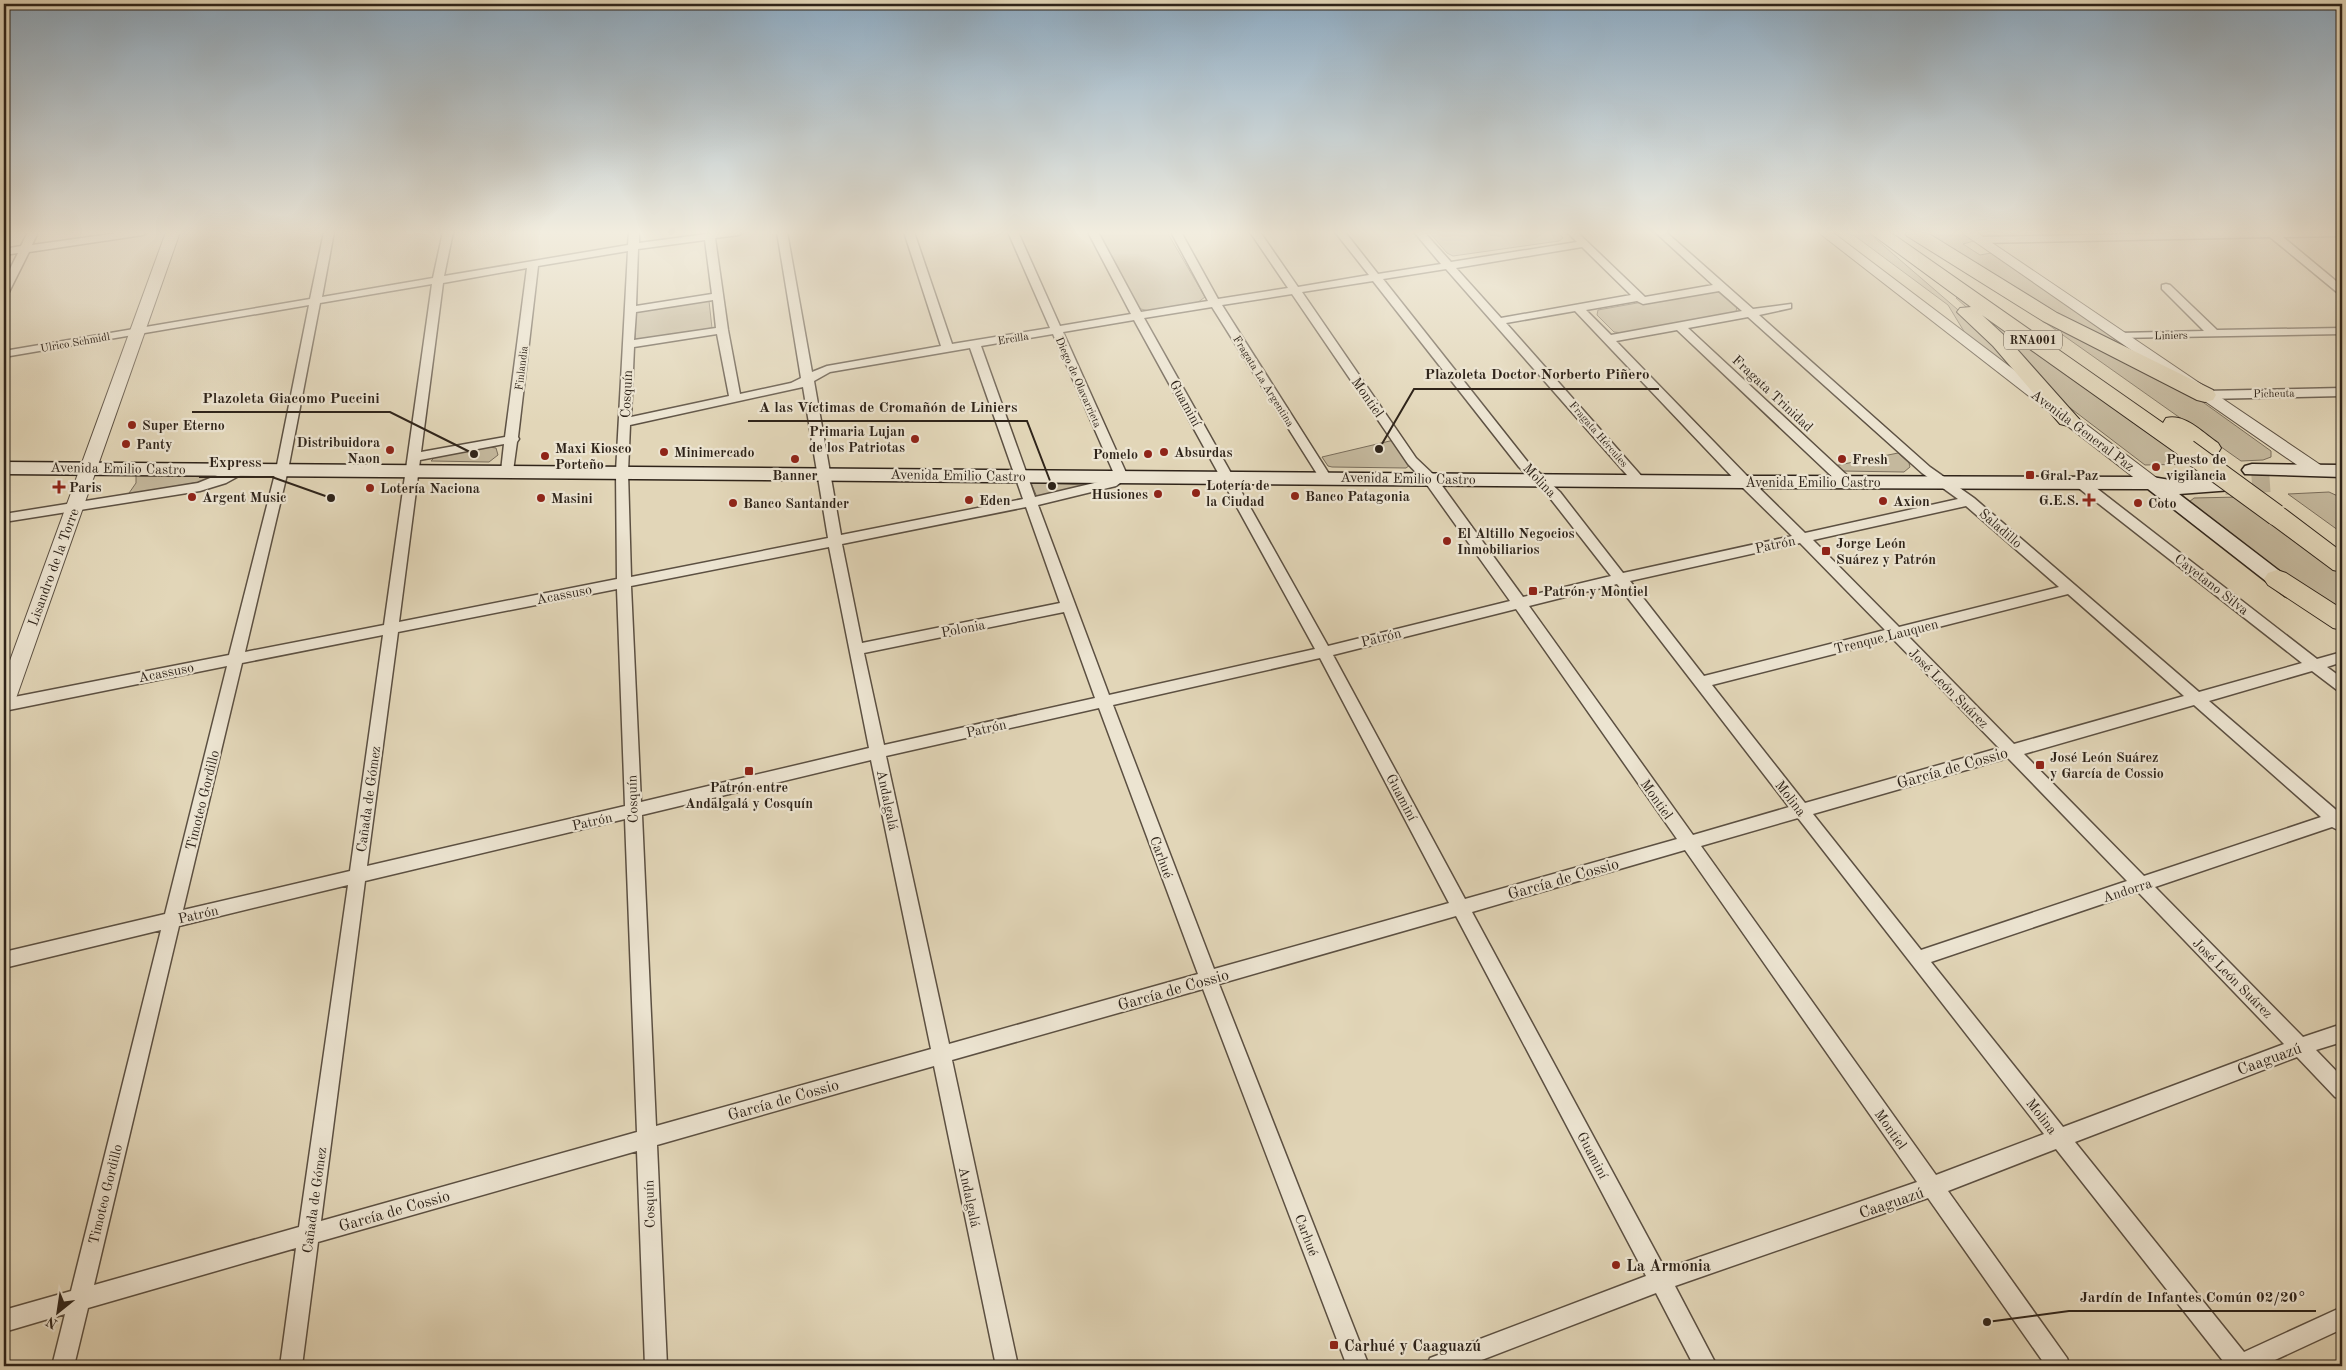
<svg xmlns="http://www.w3.org/2000/svg" width="2346" height="1370" font-family="'Old Standard TT',serif">
<style>
.green{fill:#c4b89d;stroke:#7a6e5c}
.lines{fill:none;stroke-linecap:round;stroke-linejoin:round}
.secondary-tunnel{stroke:#beb298;stroke-width:18;stroke-dasharray:18 9;stroke-linecap:butt}
.minor-casing{stroke:#5c5042;stroke-width:3}
.tertiary-casing{stroke:#5c5042;stroke-width:2}
.secondary-casing{stroke:#2f241a;stroke-width:3}
.motorway-casing{stroke:#2f241a;stroke-width:2}
.minor{fill:#ece4d1;fill-rule:evenodd}
.tertiary{fill:#ece4d1;fill-rule:evenodd}
.secondary{fill:#ece4d1;fill-rule:evenodd}
.motorway{fill:#e2d6b8;fill-rule:evenodd}
.motorway-bridge-casing{stroke:#2f241a;stroke-width:23;stroke-linecap:butt}
.motorway-bridge{stroke:#e2d6b8;stroke-width:21}
.poi-dot{fill:#8f2418;stroke:#ece4d1;stroke-width:2}
.labels{text-anchor:middle;stroke-width:4.5;stroke-linejoin:round;paint-order:stroke}
.far-street-label{font-size:11px;fill:#2f241a;stroke:#ece4d1}
.shield{fill:#ece4d1;stroke:#685e51;stroke-width:1}
.shield-label{font-size:12px;font-weight:bold;fill:#2f241a}
.street-label{font-size:14px;fill:#2f241a;stroke:#ece4d1}
.poi-label{font-size:14px;font-weight:bold;fill:#2f241a;stroke:#ece4d1;text-anchor:start}
.near-street-label{font-size:16px;fill:#2f241a;stroke:#ece4d1}
.near-poi-label{font-size:16px;font-weight:bold;fill:#2f241a;stroke:#ece4d1;text-anchor:start}
.leader{fill:none;stroke:#2f241a;stroke-width:2}
.callout-dot{fill:#2f241a;stroke:#ece4d1;stroke-width:2}
.callout-label{font-size:15px;text-anchor:middle;font-weight:bold;fill:#2f241a;stroke:#ece4d1;stroke-width:4.5;stroke-linejoin:round;paint-order:stroke}
</style>
<rect width="100%" height="100%" fill="#e2d6b8"/>
<filter id="stains"><feTurbulence type="fractalNoise" baseFrequency=".004" numOctaves="4"/><feColorMatrix values="0 0 0 0 .2 0 0 0 0 .09 0 0 0 0 .02 0 0 0 .5 -.17"/></filter>
<radialGradient id="worn" r=".72"><stop offset=".6" stop-color="#630" stop-opacity="0"/><stop offset="1" stop-color="#630" stop-opacity=".3"/></radialGradient>
<path class="green" d="M1098 232H1167L1205 297 1197 303 1149 311 1137 308Z
M1429 232H1558L1563 238 1559 241 1453 256 1447 253Z
M1845 232H1867L1870 234 1979 328 2028 383 1965 333 1948 305 1855 236Z
M1921 232H1961L1974 241 1963 244 1980 255 1991 253 2144 359 2025 300Z
M1995 287 2193 395 2271 451V457L2263 460 2241 461Z
M1710 290 1721 293 1737 306 1736 312 1624 333 1614 332 1597 315 1598 310Z
M1958 297 2196 464 2145 465 2065 404 2002 339 1956 298Z
M709 301 712 328 635 340 636 311Z
M1394 440 1410 465 1406 468 1332 467 1328 466 1322 457Z
M483 446 496 448 498 455 489 462 431 461 435 457Z
M1898 453 1909 463 1910 467 1904 472 1841 471 1834 466Z
M136 474 208 477 209 480 127 496 136 483Z
M1031 483 1088 485 1037 497Z
M2329 492 2342 498V533L2288 494Z
M2239 497 2342 575V617L2311 596 2189 502 2194 498Z"/>
<g class="lines">
<path class="secondary-tunnel" d="M2225 486 2271 483"/>
<defs>
<path id="minor" d="M28 232H38L32 245 125 232H148L143 235 29 252 9 292 4 295V281L18 253 4 255V249L21 246Z
M324 232H334L322 297 433 278 443 232H453L444 276 628 245 629 232H639V243L721 232H744L739 235 715 238 728 330 740 394 791 383 801 378 777 232H787L812 372 827 366 941 346 904 232H914L952 344 1050 328 1008 232H1018L1060 326 1131 314 1088 232H1098L1141 312 1208 301 1171 232H1181L1218 299 1288 288 1250 232H1260L1298 287 1369 275 1335 232H1345L1378 274 1441 264 1414 232H1424L1451 262 1577 242 1567 232H1577L1645 297 1713 285 1655 232H1666L1753 309 1791 304V308L1759 315 1930 467 1974 498 2199 692 2302 663 2076 486 2075 483 2076 480H2086L2317 659 2342 652V662L2327 667 2342 678V692L2337 690 2312 671 2209 701 2342 815V832L2332 827 2155 887 2303 1037 2342 1024V1042L2316 1050 2342 1077V1099L2335 1097 2297 1057 2075 1142 2244 1352 2342 1307V1329L2262 1366H2227L2056 1149 1948 1191 2067 1358 2070 1366H2046L1928 1198 1675 1286 1717 1366H1694L1656 1293 1466 1366H1427L1430 1358 1438 1355 1646 1276 1456 916 1219 984 1369 1366H1347L1203 989 952 1060 1018 1366H996L934 1066 657 1145 667 1366H645L637 1151 318 1242 302 1366H280L296 1248 88 1308 74 1366H52L65 1314 4 1332V1310L71 1291 161 930 4 968V952L165 914 227 666 4 711V699L229 655 276 470 309 305 4 357V351L310 299ZM705 240 712 294 636 306 638 249ZM1582 247 1631 295 1501 318 1456 268ZM628 251 616 472 617 579 399 622 420 460 504 444 501 471 507 475 513 471 517 442 519 439 518 437 538 266ZM527 268 505 437 421 452 443 283ZM1446 269 1634 483 1639 484 1645 480 1506 323 1575 311 1740 485 1792 536 1623 573 1560 492 1527 461 1383 279ZM1373 281 1519 467 1550 498 1611 576 1523 597 1435 476 1416 458 1302 292ZM432 284 384 625 245 652 288 470 320 303ZM1719 291 1742 311 1611 335 1586 310 1637 301 1643 304ZM1292 294 1408 464 1425 482 1510 601 1328 646 1144 318 1212 307 1319 477 1325 481 1331 477 1222 305ZM713 300 716 328 634 340 636 312ZM1748 317 1922 473 1958 499 1805 533 1750 479 1616 341 1677 330 1841 485H1851L1852 482 1851 479 1688 328ZM1134 320 1315 649 1109 695 1038 505 1116 486 1128 477 1063 332ZM717 334 729 396 631 417 634 347ZM1053 334 1115 476 1107 480 1035 497 981 346ZM970 348 1023 499 841 535 814 381 830 372ZM803 387 828 538 631 577 628 472 630 425ZM1966 506 2059 587 1899 627 1813 540ZM1026 507 1060 603 862 643 842 544ZM1800 543 1885 630 1704 676 1630 581ZM829 547 869 748 641 802 631 586ZM1617 584 1789 807 1693 835 1529 606ZM617 589 625 806 367 866 398 632ZM2068 594 2184 696 2014 744 1907 635ZM1516 609 1677 839 1465 899 1333 655ZM1064 612 1095 698 884 745 864 653ZM383 635 350 871 183 910 242 663ZM1893 639 1999 748 1805 803 1712 685ZM1320 658 1449 903 1214 969 1113 705ZM2194 705 2321 817 2144 876 2024 754ZM1099 708 1198 974 949 1044 886 756ZM2008 758 2127 881 1921 950 1813 814ZM871 760 931 1049 656 1126 642 815ZM1798 818 2044 1134 1936 1175 1701 846ZM625 819 637 1132 321 1221 365 881ZM1685 850 1917 1182 1665 1269 1472 912ZM348 885 299 1227 94 1285 179 926ZM2138 892 2284 1044 2063 1127 1931 962Z
M2260 232H2342V236L2283 237 2342 286V294L2338 293 2270 237 1980 243 1975 240 1980 237Z
M2166 284 2170 285 2217 330 2342 328V334L2115 338 2113 336 2115 334 2119 333 2204 331 2162 289V285Z
M2342 388V396L2205 399 2199 395 2205 391Z
M242 465 248 469 246 472 226 483 200 491 4 522V514L198 483Z"/>
<path id="tertiary" d="M166 232H180L14 704 11 709 4 712V677Z
M1818 232H1832L2158 479 2161 483 2158 487H2146Z
M1961 232H1976L2325 468 2327 472 2325 476H2313Z"/>
<path id="secondary" d="M4 462 1745 476 2152 477 2182 482 2225 480 2232 482 2235 486 2232 490 2179 494 2299 586 2303 591 2299 596 2292 598 2285 596 2148 489 1745 488 4 474Z
M2252 464 2342 465V477L2245 474 2242 470 2245 466Z"/>
<path id="motorway" d="M1869 232H1890L2163 423 2166 418C2185 413 2203 433 2218 443L2221 448 2218 453 2210 455 2198 450 2195 455 2187 457 2179 455 1982 315 2007 338 2079 419 2076 424 2068 426 2060 424 1993 346 1957 312 1960 308 1971 307Z
M1905 232H1926L2057 313 2213 390 2216 395 2213 400 2205 402 2197 400 2043 321 1907 236Z
M2276 507 2285 509 2342 552V572L2333 570 2267 521 2264 515 2267 509Z
M2277 570 2286 573 2342 609V630L2333 628 2268 585 2264 579 2268 573Z"/>
</defs>
<use href="#minor" class="minor-casing"/>
<use href="#tertiary" class="tertiary-casing"/>
<use href="#secondary" class="secondary-casing"/>
<use href="#motorway" class="motorway-casing"/>
<use href="#minor" class="minor"/>
<use href="#tertiary" class="tertiary"/>
<use href="#secondary" class="secondary"/>
<use href="#motorway" class="motorway"/>
<defs>
<path id="motorway-bridge" d="M2187 450 2276 515"/>
</defs>
<use href="#motorway-bridge" class="motorway-bridge-casing"/>
<use href="#motorway-bridge" class="motorway-bridge"/>
</g>
<linearGradient id="sky" x2="0" y2="1"><stop stop-color="#8da9bf"/><stop offset="0.55" stop-color="#f2eddf"/><stop offset="1" stop-color="#f2eddf" stop-opacity="0"/></linearGradient>
<rect width="2346" height="423" fill="url(#sky)"/>
<g class="poi-dot">
<circle cx="132" cy="425" r="5"/>
<circle cx="915" cy="439" r="5"/>
<circle cx="126" cy="444" r="5"/>
<circle cx="390" cy="450" r="5"/>
<circle cx="664" cy="452" r="5"/>
<circle cx="1164" cy="452" r="5"/>
<circle cx="1148" cy="454" r="5"/>
<circle cx="545" cy="456" r="5"/>
<circle cx="795" cy="459" r="5"/>
<circle cx="1842" cy="459" r="5"/>
<circle cx="2156" cy="467" r="5"/>
<rect x="2025" y="470" width="10" height="10" rx="2.5"/>
<path d="M56.5 479.5h5v5h5v5h-5v5h-5v-5h-5v-5h5z"/>
<circle cx="370" cy="488" r="5"/>
<circle cx="1196" cy="493" r="5"/>
<circle cx="1158" cy="494" r="5"/>
<circle cx="1295" cy="496" r="5"/>
<circle cx="192" cy="497" r="5"/>
<circle cx="541" cy="498" r="5"/>
<circle cx="969" cy="500" r="5"/>
<path d="M2086.5 492.5h5v5h5v5h-5v5h-5v-5h-5v-5h5z"/>
<circle cx="1883" cy="501" r="5"/>
<circle cx="733" cy="503" r="5"/>
<circle cx="2138" cy="503" r="5"/>
<circle cx="1447" cy="541" r="5"/>
<rect x="1821" y="546" width="10" height="10" rx="2.5"/>
<rect x="1528" y="586" width="10" height="10" rx="2.5"/>
<rect x="2035" y="760" width="10" height="10" rx="2.5"/>
<rect x="744" y="766" width="10" height="10" rx="2.5"/>
<circle cx="1616" cy="1265" r="5"/>
<rect x="1329" y="1340" width="10" height="10" rx="2.5"/>
</g>
<g class="labels">
<g class="far-street-label">
<text transform="translate(2171 335) rotate(-1)" y="4">Liniers</text>
<text transform="translate(1013 338) rotate(-9)" y="4">Ercilla</text>
<text transform="translate(75 342) rotate(-10)" y="4">Ulrico Schmidl</text>
<text transform="translate(521 368) rotate(-83)" y="4">Finlandia</text>
<text transform="translate(1264 381) rotate(58)" y="4">Fragata La Argentina</text>
<text transform="translate(1079 382) rotate(66)" y="4">Diego de Olavarrieta</text>
<text transform="translate(2274 393) rotate(-1)" y="4">Picheuta</text>
<text transform="translate(1599 434) rotate(49)" y="4">Fragata Hércules</text>
</g>
<rect class="shield" x="2004" y="330.5" width="58" height="19" rx="4"/>
<g class="shield-label">
<text x="2033" y="344">RNA001</text>
</g>
<g class="street-label">
<text transform="translate(1773 393) rotate(43)" y="5">Fragata Trinidad</text>
<text transform="translate(626 394) rotate(-87)" y="5">Cosquín</text>
<text transform="translate(1368 397) rotate(55)" y="5">Montiel</text>
<text transform="translate(1186 403) rotate(61)" y="5">Guaminí</text>
<text transform="translate(2083 430) rotate(37)" y="5">Avenida General Paz</text>
<text transform="translate(118 468) rotate(1)" y="5">Avenida Emilio Castro</text>
<text transform="translate(958 475) rotate(1)" y="5">Avenida Emilio Castro</text>
<text transform="translate(1408 478) rotate(1)" y="5">Avenida Emilio Castro</text>
<text transform="translate(1540 480) rotate(46)" y="5">Molina</text>
<text x="1813" y="487">Avenida Emilio Castro</text>
<text transform="translate(2001 528) rotate(41)" y="5">Saladillo</text>
<text transform="translate(1775 544) rotate(-12)" y="5">Patrón</text>
<text transform="translate(53 567) rotate(-70)" y="5">Lisandro de la Torre</text>
<text transform="translate(2212 584) rotate(38)" y="5">Cayetano Silva</text>
<text transform="translate(564 594) rotate(-11)" y="5">Acassuso</text>
<text transform="translate(963 628) rotate(-11)" y="5">Polonia</text>
<text transform="translate(1886 636) rotate(-14)" y="5">Trenque Lauquen</text>
<text transform="translate(1381 637) rotate(-14)" y="5">Patrón</text>
<text transform="translate(166 672) rotate(-11)" y="5">Acassuso</text>
<text transform="translate(1949 688) rotate(45)" y="5">José León Suárez</text>
<text transform="translate(986 728) rotate(-13)" y="5">Patrón</text>
<text transform="translate(1402 797) rotate(62)" y="5">Guaminí</text>
<text transform="translate(1791 798) rotate(52)" y="5">Molina</text>
<text transform="translate(368 799) rotate(-82)" y="5">Cañada de Gómez</text>
<text transform="translate(632 799) rotate(-92)" y="5">Cosquín</text>
<text transform="translate(1657 799) rotate(55)" y="5">Montiel</text>
<text transform="translate(202 800) rotate(-76)" y="5">Timoteo Gordillo</text>
<text transform="translate(888 800) rotate(78)" y="5">Andalgalá</text>
<text transform="translate(592 821) rotate(-13)" y="5">Patrón</text>
<text transform="translate(1162 857) rotate(70)" y="5">Carhué</text>
<text transform="translate(2127 890) rotate(-18)" y="5">Andorra</text>
<text transform="translate(198 914) rotate(-13)" y="5">Patrón</text>
<text transform="translate(2233 978) rotate(45)" y="5">José León Suárez</text>
<text transform="translate(2042 1116) rotate(52)" y="5">Molina</text>
<text transform="translate(1891 1129) rotate(55)" y="5">Montiel</text>
<text transform="translate(1593 1155) rotate(62)" y="5">Guaminí</text>
<text transform="translate(105 1194) rotate(-76)" y="5">Timoteo Gordillo</text>
<text transform="translate(970 1197) rotate(78)" y="5">Andalgalá</text>
<text transform="translate(314 1200) rotate(-82)" y="5">Cañada de Gómez</text>
<text transform="translate(649 1204) rotate(-92)" y="5">Cosquín</text>
<text transform="translate(1307 1235) rotate(69)" y="5">Carhué</text>
</g>
<g class="poi-label">
<text x="142" y="430">Super Eterno</text>
<text x="905" y="436" text-anchor="end">Primaria Lujan<tspan x="905" dy="16">de los Patriotas</tspan></text>
<text x="380" y="447" text-anchor="end">Distribuidora<tspan x="380" dy="16">Naon</tspan></text>
<text x="136" y="449">Panty</text>
<text x="555" y="453">Maxi Kiosco<tspan x="555" dy="16">Porteño</tspan></text>
<text x="674" y="457">Minimercado</text>
<text x="1174" y="457">Absurdas</text>
<text x="1138" y="459" text-anchor="end">Pomelo</text>
<text x="1852" y="464">Fresh</text>
<text x="2166" y="464">Puesto de<tspan x="2166" dy="16">vigilancia</tspan></text>
<text x="795" y="480" text-anchor="middle">Banner</text>
<text x="2040" y="480">Gral. Paz</text>
<text x="1206" y="490">Lotería de<tspan x="1206" dy="16">la Ciudad</tspan></text>
<text x="69" y="492">Paris</text>
<text x="380" y="493">Lotería Naciona</text>
<text x="1148" y="499" text-anchor="end">Husiones</text>
<text x="1305" y="501">Banco Patagonia</text>
<text x="202" y="502">Argent Music</text>
<text x="551" y="503">Masini</text>
<text x="979" y="505">Eden</text>
<text x="2079" y="505" text-anchor="end">G.E.S.</text>
<text x="1893" y="506">Axion</text>
<text x="743" y="508">Banco Santander</text>
<text x="2148" y="508">Coto</text>
<text x="1457" y="538">El Altillo Negocios<tspan x="1457" dy="16">Inmobiliarios</tspan></text>
<text x="1836" y="548">Jorge León<tspan x="1836" dy="16">Suárez y Patrón</tspan></text>
<text x="1543" y="596">Patrón y Montiel</text>
<text x="2050" y="762">José León Suárez<tspan x="2050" dy="16">y García de Cossio</tspan></text>
<text x="749" y="792" text-anchor="middle">Patrón entre<tspan x="749" dy="16">Andalgalá y Cosquín</tspan></text>
</g>
<g class="near-street-label">
<text transform="translate(1952 767) rotate(-16)" y="6">García de Cossio</text>
<text transform="translate(1563 878) rotate(-16)" y="6">García de Cossio</text>
<text transform="translate(1173 989) rotate(-16)" y="6">García de Cossio</text>
<text transform="translate(2269 1058) rotate(-20)" y="6">Caaguazú</text>
<text transform="translate(783 1099) rotate(-16)" y="6">García de Cossio</text>
<text transform="translate(1891 1202) rotate(-19)" y="6">Caaguazú</text>
<text transform="translate(394 1210) rotate(-16)" y="6">García de Cossio</text>
</g>
<g class="near-poi-label">
<text x="1626" y="1271">La Armonia</text>
<text x="1344" y="1351">Carhué y Caaguazú</text>
</g>
</g>
<path class="leader" d="M1379 449L1414 389H1659M474 454L390 412H192M1052 486L1027 421H748M331 498L272 477H199M1987 1322L2069 1311H2316"/>
<g class="callout-dot">
<circle cx="1379" cy="449" r="5"/>
<circle cx="474" cy="454" r="5"/>
<circle cx="1052" cy="486" r="5"/>
<circle cx="331" cy="498" r="5"/>
<circle cx="1987" cy="1322" r="5"/>
</g>
<g class="callout-label">
<text x="1537" y="379">Plazoleta Doctor Norberto Piñero</text>
<text x="291" y="403">Plazoleta Giacomo Puccini</text>
<text x="888" y="412">A las Víctimas de Cromañón de Liniers</text>
<text x="235" y="467">Express</text>
<text x="2193" y="1302">Jardín de Infantes Común 02/20°</text>
</g>
<rect width="2346" height="1370" fill="none" stroke="#e2d6b8" stroke-width="20"/>
<rect x="5" y="5" width="2336" height="1360" fill="none" stroke="#2f241a" stroke-width="2.5"/>
<rect x="10" y="10" width="2326" height="1350" fill="none" stroke="#2f241a"/>
<g transform="translate(58 1312) rotate(210)" stroke="#ece4d1" stroke-width="4" paint-order="stroke">
<path d="M0-4L9 19L0 12L-9 19Z" fill="#2f241a"/>
<text y="-8" font-size="14" font-weight="bold" text-anchor="middle" fill="#2f241a">N</text>
</g>
<rect width="100%" height="100%" filter="url(#stains)"/>
<rect width="100%" height="100%" fill="url(#worn)"/>
</svg>
